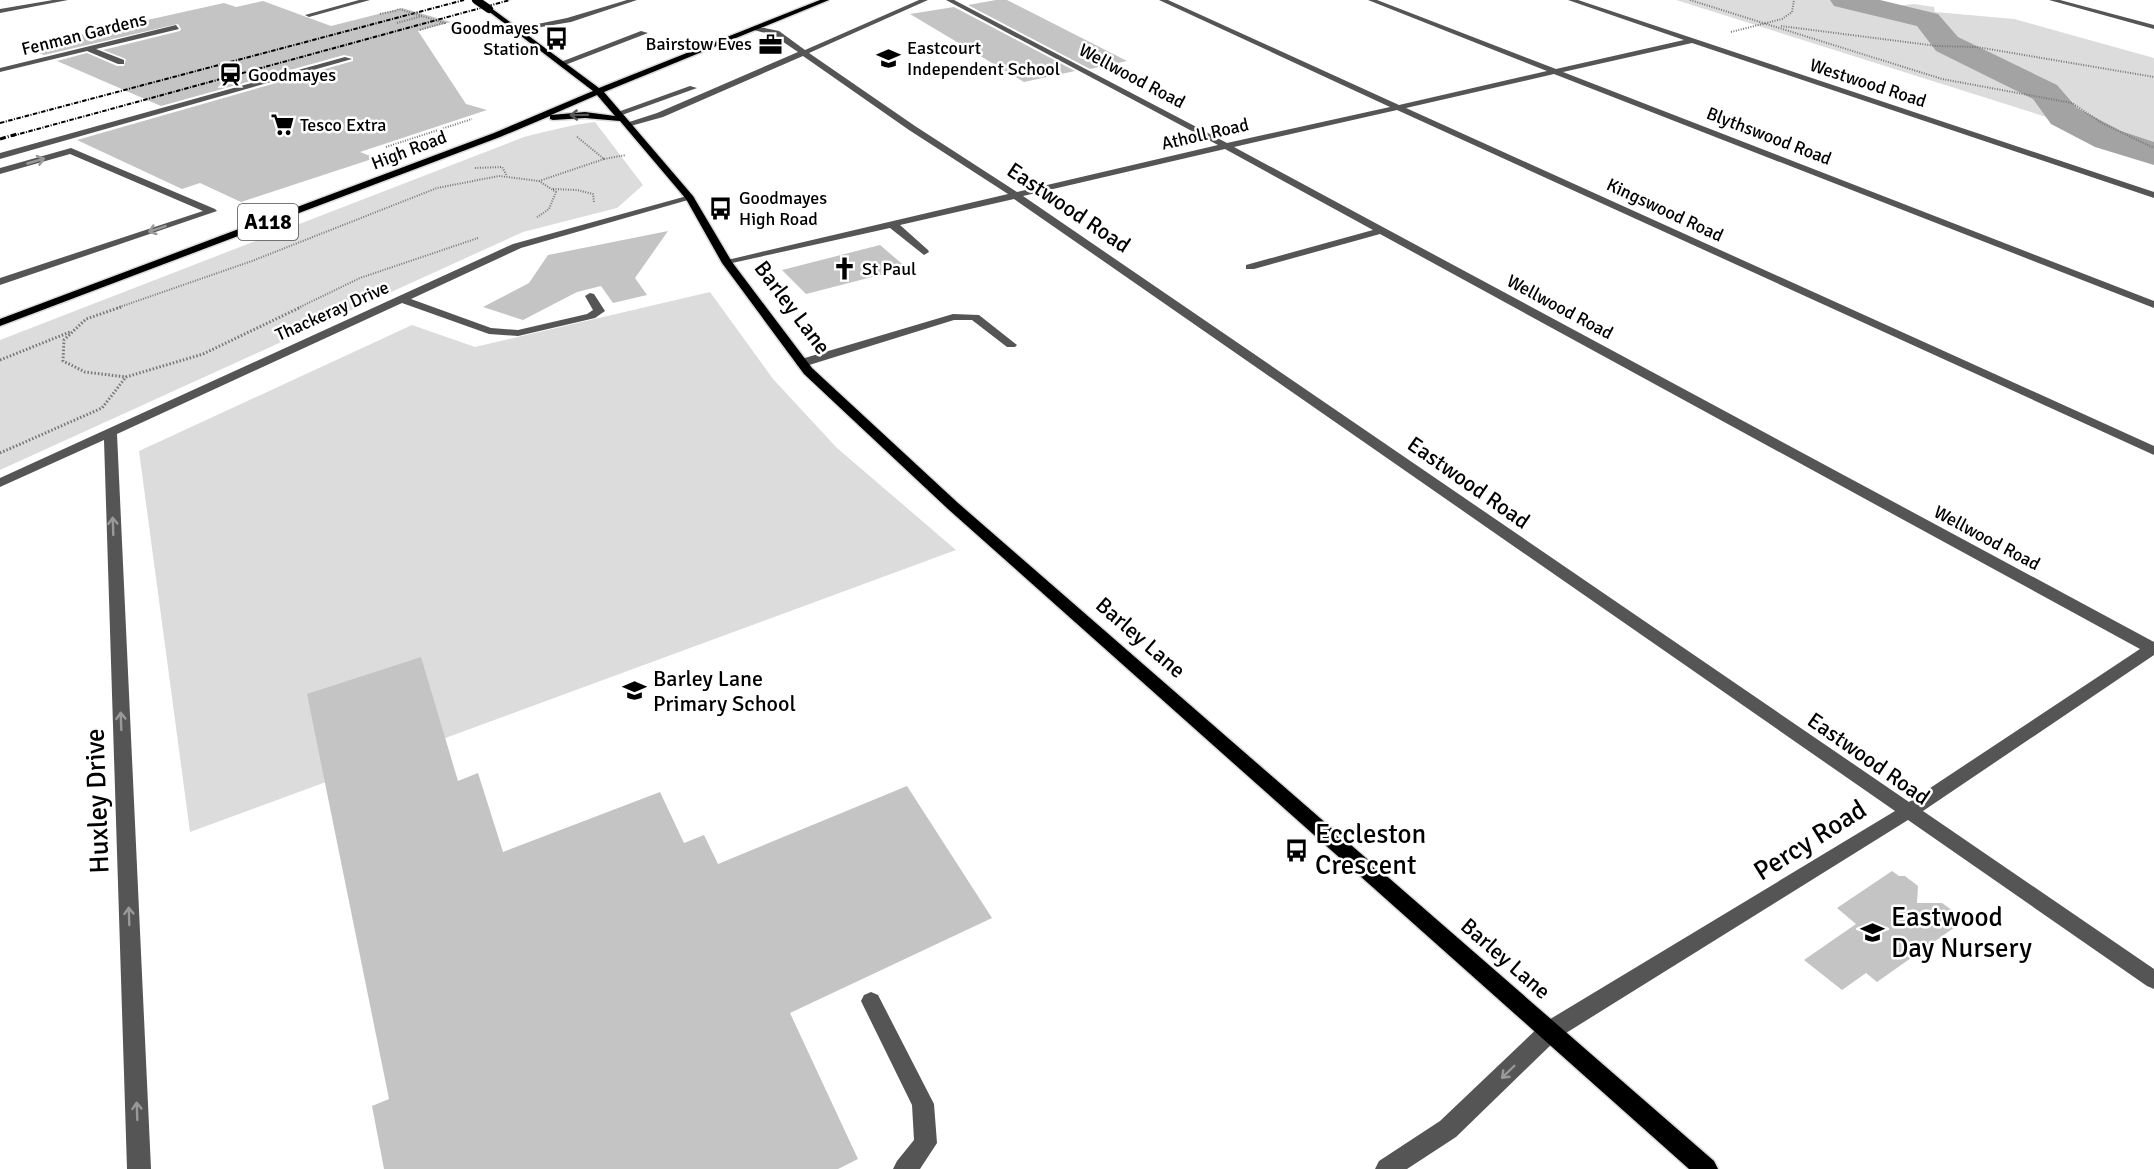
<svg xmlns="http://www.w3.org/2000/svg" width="2154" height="1169" font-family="Signika,sans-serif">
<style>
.green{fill:#dcdcdc}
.water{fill:#a3a3a3}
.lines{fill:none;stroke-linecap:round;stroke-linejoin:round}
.river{fill:#a3a3a3;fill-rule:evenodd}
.building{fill:#c4c4c4}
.major-casing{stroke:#dbdbdb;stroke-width:3}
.path-far1{stroke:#777;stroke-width:2;stroke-dasharray:1 1.5;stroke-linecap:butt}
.path{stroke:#777;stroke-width:3;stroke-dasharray:1.5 2;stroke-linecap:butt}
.minor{fill:#555;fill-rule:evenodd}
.major{fill:#000;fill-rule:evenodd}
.rail-far1{stroke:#000;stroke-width:2;stroke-dasharray:4.5 1.5 1 1.5;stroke-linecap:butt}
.rail{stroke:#000;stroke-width:3;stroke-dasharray:6 2 1 2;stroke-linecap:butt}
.major-bridge-casing{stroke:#dbdbdb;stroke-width:9;stroke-linecap:butt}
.path-bridge{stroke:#777;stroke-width:2;stroke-dasharray:1 1.5;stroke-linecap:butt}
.major-bridge{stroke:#000;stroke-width:8}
.oneway{stroke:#595959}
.oneway2{stroke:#999}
.labels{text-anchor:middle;stroke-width:5;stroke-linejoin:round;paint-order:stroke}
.far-poi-label{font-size:18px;fill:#000;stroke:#fff;text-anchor:start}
.far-street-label{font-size:18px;fill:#000;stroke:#fff}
.shield{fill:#fff;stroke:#4c4c4c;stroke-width:1.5}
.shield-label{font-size:21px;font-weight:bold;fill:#000}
.street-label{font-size:22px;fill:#000;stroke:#fff}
.poi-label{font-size:22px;fill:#000;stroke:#fff;text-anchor:start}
.near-street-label{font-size:27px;fill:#000;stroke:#fff}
.near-poi-label{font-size:27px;fill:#000;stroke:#fff;text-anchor:start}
</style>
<rect width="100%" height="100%" fill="#fff"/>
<path class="green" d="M1676 0H1871L1896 6 1914 4 1934 7 1935 12 2014 19 2154 58V151Z
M595 122 643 185 617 208 523 232 0 470V340L524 137C548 131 570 125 595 122Z
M710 292 773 379 837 448 956 550 190 832 139 451 412 325 475 347Z"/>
<path class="water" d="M1831 0H1856L1899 12C1879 19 1850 10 1831 0Z"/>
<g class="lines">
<path class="river" d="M1830 0H1880L1938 14 1958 37 2057 85 2077 108 2121 131 2154 142V165L2095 147 2051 124 2033 99 1936 51 1917 26 1834 6Z"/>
</g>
<path class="building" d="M996 0H1007L1127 61 1090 69 968 5Z
M263 1 331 26 402 8 451 22 418 31 466 104 487 110 360 152 375 158 241 202 200 183 182 189 77 140 353 61V57L344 55 161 106 57 61 87 53 117 66H124L126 59 103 50 180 31 181 29 178 24 44 55 25 47 224 3 236 7Z
M954 7 1075 71 1024 82 910 14Z
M668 231 635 278 647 295 613 303 601 286 577 292 523 320 483 307 529 283 548 255Z
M880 245 907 268 806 294 782 270Z
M421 657 458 781 478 773 503 852 660 792 684 843 704 835 718 864 907 786 992 918 790 1013 858 1159 838 1169H384L372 1106 389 1099 307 694Z
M1892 871 1899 876H1905L1918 886 1917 903H1942L1956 913 1955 927 1877 982 1866 973 1842 990 1804 960 1856 924 1837 908Z"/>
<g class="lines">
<defs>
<path id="major" d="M820 0H829L604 92 693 196 732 262 812 368 958 503 1714 1161 1718 1169H1689L948 509 804 374 722 263 686 199 620 121 585 118 553 120 550 119V116L500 137 0 326V319L494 133 593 91 487 10V8H491L599 88ZM597 95 615 116 585 112 551 115Z"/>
</defs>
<use href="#major" class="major-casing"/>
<path class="path-far1" d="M1690 0 1942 79 2072 103 2102 123 2154 148
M380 14 395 11
M397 23 422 16
M1781 26 1937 46 1977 47 2154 77
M420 30 440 24
M1731 32 1782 19 1792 12 1794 0
M386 147 472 119
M604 159 626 155
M475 168 502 167 507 176
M539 181 604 159 576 136
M553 189 577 190 593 194 594 203
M117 308 252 261 437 188 499 176 539 181 556 192 549 209 536 218
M298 308 360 278 478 238"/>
<path class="path" d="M121 307 86 319 64 340 63 361 85 372 126 377
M0 360 70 332
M0 453 102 408 126 377 203 354 301 307"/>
<path class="minor" d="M53 0H68L0 13V9Z
M359 0H370L309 17 305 15Z
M627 0H637L571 22 517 31 513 29 567 18Z
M919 0H928L809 53 915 126 1017 192 1218 145 946 0H954L1227 143 1390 107 1159 0H1168L1399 105 1547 71 1368 0H1377L1556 69 1684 40 1568 0H1578L2154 192V198L1692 43 1563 72 2154 301V308L1554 74 1406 108 2154 446V455L1397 110 1234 147 2154 642V655L1923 811 2154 969V989L2147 986 1908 820 1558 1038 1456 1137 1407 1169H1375L1379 1161 1440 1121 1542 1024 1895 811 1014 199 900 225 928 250 929 252 924 255 890 228 723 265V261L1008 194 909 130 803 56 663 117 627 127 623 124 657 113 798 52 773 35 754 30V26L779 31 805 50ZM1225 149 1373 230 1246 265V269H1254L1380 234 2140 649 1909 802 1023 196Z
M2049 0H2060L2154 25V29Z
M176 25 179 29 96 49 124 60V64H118L87 51 0 72V68Z
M641 31 648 33 565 65 558 63Z
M345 57 352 59 0 159V153Z
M690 86 697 88 622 115 615 113Z
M71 148 215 209 217 211 0 285V278L203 211 70 154 0 174V168Z
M687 196 695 198 521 248 411 299 491 328 518 330 587 314 593 310 585 296 590 293 594 294 605 311 595 318 518 336 489 334 402 303 117 434 151 1169H127L104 440 0 487V478L513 244Z
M953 314 979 315 1017 345 1015 347H1007L972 320H954L806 366H798L796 363 798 360Z
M871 992 878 995 934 1104 937 1143 920 1169H893L897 1161 914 1140 912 1105 861 1001 864 995Z"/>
<use href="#major" class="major"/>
<path class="rail-far1" d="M0 123 464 0
M12 136 510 0"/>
<path class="rail" d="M0 139 17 134"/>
<defs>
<path id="major-bridge" d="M476 0 489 9"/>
</defs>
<use href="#major-bridge" class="major-bridge-casing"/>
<path class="path-bridge" d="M395 11 399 9 445 23 440 24"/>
<use href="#major-bridge" class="major-bridge"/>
</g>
<defs><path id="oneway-shaft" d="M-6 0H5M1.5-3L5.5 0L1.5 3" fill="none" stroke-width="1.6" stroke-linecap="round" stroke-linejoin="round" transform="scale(1.5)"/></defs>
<use class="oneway" href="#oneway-shaft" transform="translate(579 115) rotate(179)"/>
<g class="oneway2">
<use href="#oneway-shaft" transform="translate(36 161) rotate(-16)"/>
<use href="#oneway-shaft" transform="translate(157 229) rotate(161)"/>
<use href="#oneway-shaft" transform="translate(113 526) rotate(-92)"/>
<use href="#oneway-shaft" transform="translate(121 721) rotate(-92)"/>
<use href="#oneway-shaft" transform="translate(129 916) rotate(-92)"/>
<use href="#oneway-shaft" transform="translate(1508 1072) rotate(136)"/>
<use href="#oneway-shaft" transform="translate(137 1111) rotate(-92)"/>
</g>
<defs>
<symbol id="bus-bare" viewBox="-9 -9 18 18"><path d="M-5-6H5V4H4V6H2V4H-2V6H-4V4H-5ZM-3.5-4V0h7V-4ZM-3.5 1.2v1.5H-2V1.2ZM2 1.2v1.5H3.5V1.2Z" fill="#000" stroke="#fff" stroke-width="2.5" paint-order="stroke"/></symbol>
<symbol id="office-bare" viewBox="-9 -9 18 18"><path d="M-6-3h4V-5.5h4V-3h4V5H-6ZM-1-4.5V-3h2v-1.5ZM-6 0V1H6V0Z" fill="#000" stroke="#fff" stroke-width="2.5" paint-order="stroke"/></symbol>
<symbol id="school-bare" viewBox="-9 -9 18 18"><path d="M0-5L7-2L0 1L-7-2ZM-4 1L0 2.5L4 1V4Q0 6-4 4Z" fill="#000" stroke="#fff" stroke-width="2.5" paint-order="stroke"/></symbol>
<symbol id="station-bare" viewBox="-9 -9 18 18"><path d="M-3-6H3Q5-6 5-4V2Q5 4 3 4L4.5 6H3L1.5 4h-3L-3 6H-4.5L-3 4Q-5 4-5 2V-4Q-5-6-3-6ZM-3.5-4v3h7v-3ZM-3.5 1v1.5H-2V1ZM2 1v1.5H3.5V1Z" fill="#000" stroke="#fff" stroke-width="2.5" paint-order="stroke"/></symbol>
<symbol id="supermarket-bare" viewBox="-9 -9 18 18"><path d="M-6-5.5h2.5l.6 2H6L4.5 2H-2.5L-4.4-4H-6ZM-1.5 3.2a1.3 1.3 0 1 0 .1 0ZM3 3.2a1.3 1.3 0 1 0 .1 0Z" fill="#000" stroke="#fff" stroke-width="2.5" paint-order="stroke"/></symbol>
<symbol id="church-bare" viewBox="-9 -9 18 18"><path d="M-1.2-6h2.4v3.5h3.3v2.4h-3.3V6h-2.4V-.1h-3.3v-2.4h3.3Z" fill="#000" stroke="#fff" stroke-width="2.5" paint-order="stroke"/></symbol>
</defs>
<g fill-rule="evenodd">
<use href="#bus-bare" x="540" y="22" width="33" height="33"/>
<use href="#office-bare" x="754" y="28" width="33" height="33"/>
<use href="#school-bare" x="872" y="42" width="33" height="33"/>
<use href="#station-bare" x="214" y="58" width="33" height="33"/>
<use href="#supermarket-bare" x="266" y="108" width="33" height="33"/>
<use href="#bus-bare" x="704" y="192" width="33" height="33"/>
<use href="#church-bare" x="828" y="252" width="33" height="33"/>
<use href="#school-bare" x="618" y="674" width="33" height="33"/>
<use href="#bus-bare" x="1280" y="834" width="33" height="33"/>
<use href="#school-bare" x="1856" y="916" width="33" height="33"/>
</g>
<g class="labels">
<g class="far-poi-label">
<text x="539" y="34" text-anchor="end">Goodmayes<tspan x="539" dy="21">Station</tspan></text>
<text x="752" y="50" text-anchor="end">Bairstow Eves</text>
<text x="907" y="54">Eastcourt<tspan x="907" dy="21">Independent School</tspan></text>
<text x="248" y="81">Goodmayes</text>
<text x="300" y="131">Tesco Extra</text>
<text x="739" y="204">Goodmayes<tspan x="739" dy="21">High Road</tspan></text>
<text x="862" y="275">St Paul</text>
</g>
<g class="far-street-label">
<text transform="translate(84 34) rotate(-14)" y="6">Fenman Gardens</text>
<text transform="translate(1132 76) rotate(28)" y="6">Wellwood Road</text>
<text transform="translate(1868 83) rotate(18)" y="6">Westwood Road</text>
<text transform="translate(1205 134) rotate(-13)" y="6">Atholl Road</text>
<text transform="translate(1769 136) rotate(21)" y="6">Blythswood Road</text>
<text transform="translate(409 150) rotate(-21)" y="6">High Road</text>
<text transform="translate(1665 210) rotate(25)" y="6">Kingswood Road</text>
<text transform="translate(1560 307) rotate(28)" y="6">Wellwood Road</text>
<text transform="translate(332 311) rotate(-24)" y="6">Thackeray Drive</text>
<text transform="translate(1987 538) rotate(28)" y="6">Wellwood Road</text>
</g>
<rect class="shield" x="238" y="204" width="60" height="36" rx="4.5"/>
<g class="shield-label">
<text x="268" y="229">A118</text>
</g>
<g class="street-label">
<text transform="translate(1069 207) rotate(34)" y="8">Eastwood Road</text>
<text transform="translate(793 307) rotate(53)" y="8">Barley Lane</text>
<text transform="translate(1469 482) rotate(35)" y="8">Eastwood Road</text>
<text transform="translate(1141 637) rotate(41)" y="8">Barley Lane</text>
<text transform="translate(1869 758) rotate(35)" y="8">Eastwood Road</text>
<text transform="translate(1506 958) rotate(41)" y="8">Barley Lane</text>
</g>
<g class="poi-label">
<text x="653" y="686">Barley Lane<tspan x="653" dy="25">Primary School</tspan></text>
</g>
<g class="near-street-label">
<text transform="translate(97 801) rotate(-92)" y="9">Huxley Drive</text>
<text transform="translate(1810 840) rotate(-32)" y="9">Percy Road</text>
</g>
<g class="near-poi-label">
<text x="1315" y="843">Eccleston<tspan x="1315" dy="31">Crescent</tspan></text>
<text x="1891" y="926">Eastwood<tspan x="1891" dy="31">Day Nursery</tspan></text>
</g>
</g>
</svg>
